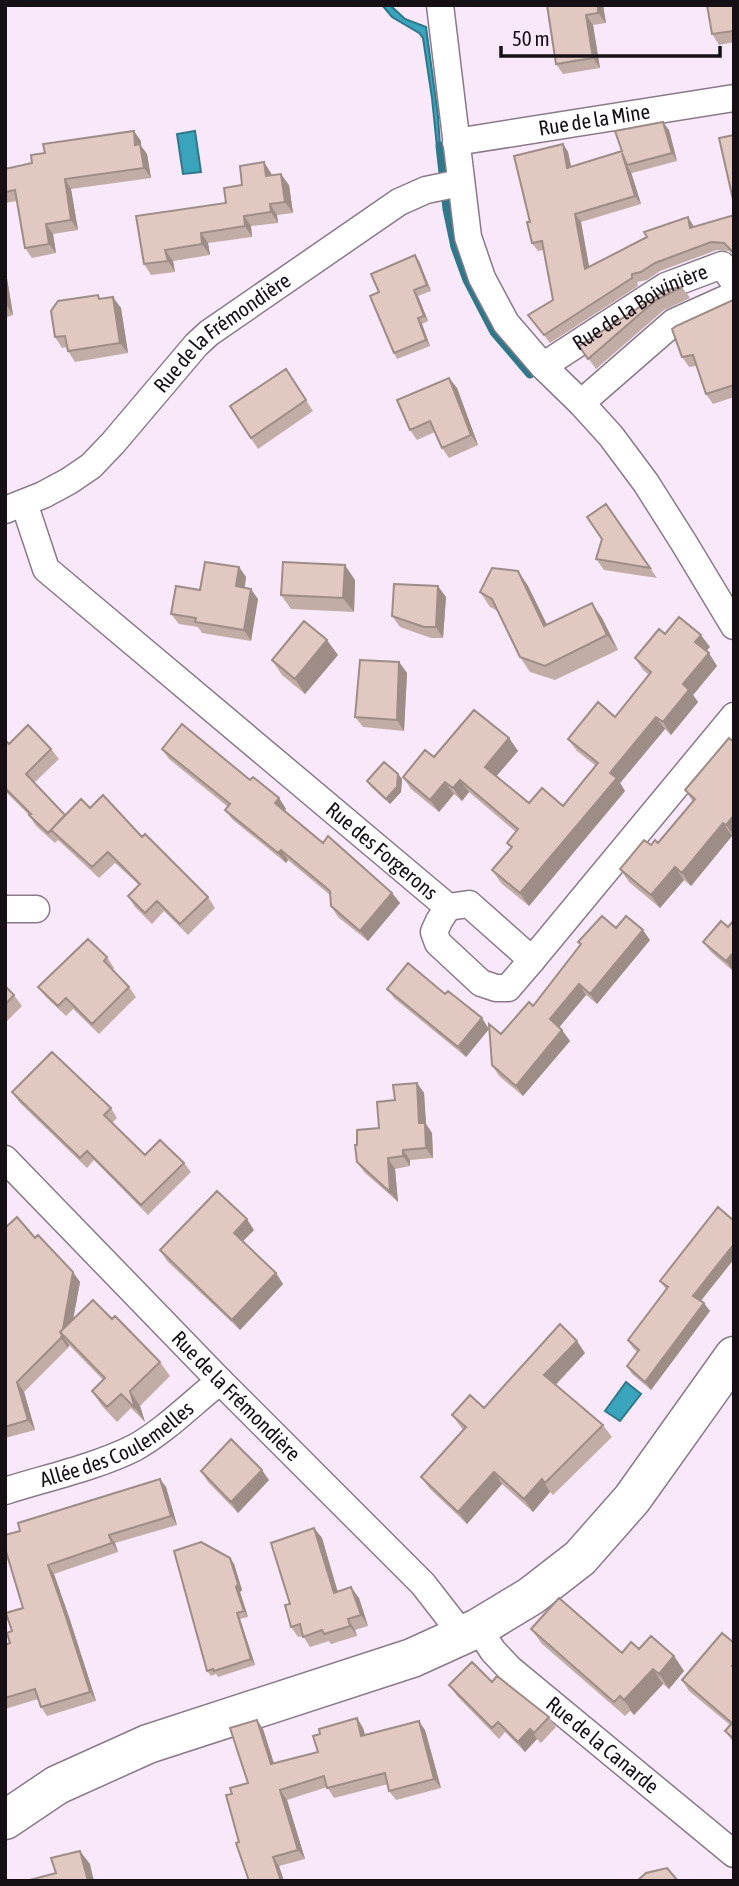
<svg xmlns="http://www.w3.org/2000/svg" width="739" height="1886" font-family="'Asap Condensed',sans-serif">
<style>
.water{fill:#3aa4bc;stroke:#2f788a;stroke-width:2}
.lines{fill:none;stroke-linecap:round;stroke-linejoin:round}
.stream{stroke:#2f788a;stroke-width:9}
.minor-casing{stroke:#897a89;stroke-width:29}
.secondary-casing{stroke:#897a89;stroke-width:41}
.minor{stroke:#fff;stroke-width:26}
.secondary{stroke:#fff;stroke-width:38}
.wall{fill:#c2aca6}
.shaded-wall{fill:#9e8c87}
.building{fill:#e1c8c1;stroke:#9e8c87;stroke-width:2}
.labels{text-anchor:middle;stroke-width:5;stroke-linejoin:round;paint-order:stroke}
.street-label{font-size:21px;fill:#161016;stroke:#f9e8f9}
</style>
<rect width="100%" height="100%" fill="#f9e8f9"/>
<path class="water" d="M382 5H390L405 19 426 27 438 116 440 146 437 147 432 98 423 38 419 33 392 17Z
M195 131 201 172 183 174 177 134Z
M626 1382 641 1394 620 1421 605 1411Z"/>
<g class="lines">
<path class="stream" d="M440 146 447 209 455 247 467 280 494 332 530 374"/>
<defs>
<g id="minor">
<path d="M440 5 468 237 482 278 506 323 543 366 581 403 611 436 646 483 684 543 734 626"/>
<path id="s1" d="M456 142 734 98"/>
<path id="s2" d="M543 366 666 286 722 265 734 282"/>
<path d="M581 403 674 322 734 295"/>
<path id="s3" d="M24 503 46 569 448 907 469 904 532 960 734 716"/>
<path id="s4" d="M5 510 43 495 69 481 91 466 113 443 196 345 209 333 399 202 426 190 460 183"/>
<path d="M448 907 439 921 434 932 438 943 481 983 496 988H508L532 960"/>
<path d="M5 909H36"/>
<path id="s5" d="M5 1159 220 1381 423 1584 451 1620 459 1638"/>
<path id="s6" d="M5 1491C46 1478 96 1467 134 1448 165 1431 192 1403 220 1381"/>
<path id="s7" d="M478 1628 493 1651 510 1669 734 1854"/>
</g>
<path id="secondary" d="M5 1820 57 1785 148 1744 412 1658 478 1628 531 1596 580 1558 632 1499 734 1356"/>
</defs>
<use href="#minor" class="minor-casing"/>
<use href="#secondary" class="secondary-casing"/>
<use href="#minor" class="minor"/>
<use href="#secondary" class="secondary"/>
</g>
<path class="wall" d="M547 5H603L606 23 593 25 600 68 563 74 556 64Z
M734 5V42L719 45 712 34Z
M669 130 677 161 632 173 631 172 641 204 581 222 589 267 693 225 694 227 734 215V256L729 251 717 250 660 271 647 280 637 282 638 286 550 343 528 315 553 300 543 250 538 251 532 243 530 222 563 144 568 152 571 167 622 151Z
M141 141V146L147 154 151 178 71 189 78 230 53 234 56 253 32 258 25 248 17 201 5 203V169L32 163 45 153Z
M271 173 272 175 289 185 293 213 277 215 278 223 251 226 252 237 208 243 210 255 173 261 175 272 151 275 144 264 226 203 242 185Z
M419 261 431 291 418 296 428 321 422 324 430 346 397 359 394 353 379 292Z
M5 266 13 315 5 318Z
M682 287 690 298 664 310 596 369 579 346 666 290Z
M101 299 121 308 128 353 75 362 68 351 67 347 62 348 55 337Z
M733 300 734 397 713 404 706 394 696 366 689 367 682 357Z
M286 369 313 411 258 449 230 406Z
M449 378 457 388 478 445 449 458 442 448 435 432 417 440 410 430Z
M606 504 657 578 604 570 596 559 602 539Z
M239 567 246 577 245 588 258 599 251 641 202 633 198 627 179 624 171 614 200 590Z
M518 571 528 586 547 625 602 618 618 650 555 680 530 672 520 657 498 611 490 607 480 592Z
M355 580 354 612 291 609 281 595Z
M446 597 443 638H431L400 627 392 616Z
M665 634 710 647 706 651 717 666 693 695 698 702 671 735 665 729 620 783 625 791 529 906 501 883 492 870 511 848 507 843 516 832 469 792 462 801 454 794 439 812 411 789 403 777 434 757 509 738 518 751 496 776 529 803 563 806 596 766 577 751 568 739 615 717 649 675 643 670 635 658Z
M338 655 305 694 282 675 272 660Z
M399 662 407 673 404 731 363 727 355 717Z
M5 740 9 744 51 749 59 759 34 783 65 815 90 808 142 837 208 897 215 908 188 935 164 911 152 924 135 907 128 896 139 885 115 863 99 878 58 840 55 843 36 826 29 815 5 791Z
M734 742V837L732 836 691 886 684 880 660 908 629 882 620 869 651 845 658 843 693 802 685 790Z
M162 749 250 780 279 798 286 809 284 811 323 843 392 893 400 903 368 941 338 917 331 906 330 895 288 860 286 863 233 820 225 810 228 807 169 759Z
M398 774 402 779 401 792 390 804 371 787 367 781Z
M721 921 734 972 711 952 703 942Z
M616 928 650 940 597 1004 586 995 559 1027 562 1030 570 1041 523 1096 499 1076 492 1065 489 1029 466 1057 395 999 387 989 489 1029 501 1034 533 1006 580 945 578 942Z
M107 957 114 968 112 970 129 987 136 997 99 1034 73 1009 66 1016 46 997 38 987Z
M5 986 14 995 22 1006 5 1023Z
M417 1083 424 1093 426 1124 432 1133 433 1158 410 1160V1166L395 1169 398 1202 364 1172 357 1162V1145L379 1128 395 1100Z
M12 1092 111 1108 117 1118 112 1123 145 1155 184 1163 191 1172 148 1215 94 1160 87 1168 19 1102Z
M734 1221V1259L701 1301 710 1311 651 1390 632 1374 627 1366 637 1352 633 1348 628 1340 666 1289 660 1281Z
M5 1228 35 1238 80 1282 73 1319H112L160 1362 170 1376 140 1406 145 1422 131 1408 117 1422 102 1406 92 1391 103 1380 69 1345 68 1348 24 1392 35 1430 5 1438Z
M254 1230 243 1241 276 1273 283 1284 240 1330 167 1261 160 1250Z
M585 1353 556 1385 603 1425 612 1437 553 1495 550 1492 533 1512 502 1484 467 1524 430 1489 421 1477 463 1430 452 1415 484 1408Z
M201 1471 269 1480 238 1513 208 1482Z
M166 1487 177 1525 115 1543 118 1552 54 1574 70 1620 96 1701 47 1716 41 1707 38 1699 5 1709V1645L10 1643 12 1631 23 1608 20 1531Z
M314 1528 322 1538 338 1592 359 1598 368 1626 355 1630 357 1636 331 1644 329 1641 310 1647 303 1636 298 1637 291 1627 290 1604Z
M230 1558 234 1564 242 1590 240 1592 248 1617 240 1619 255 1665 218 1677 216 1674 211 1676 207 1671Z
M531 1629 622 1653 639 1649 674 1656 684 1671 669 1689 663 1684 634 1715 630 1711 625 1716 542 1644Z
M734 1643V1743L725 1731 730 1725 689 1691 682 1680Z
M492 1682 549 1717 556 1727 541 1743 537 1739 525 1752 505 1732 499 1739 457 1696 449 1685Z
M357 1718 363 1728 365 1735 425 1730 441 1788 396 1800 389 1791 388 1784 334 1798 327 1787 287 1800 305 1859 279 1866 284 1881H249L239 1842 232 1794 248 1783 257 1720 263 1729 274 1763 318 1752 320 1734Z"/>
<path class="shaded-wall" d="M598 5H603L606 23 598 13Z
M586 15 593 25 600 68 593 58Z
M663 122 669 130 677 161 672 153Z
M134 131 141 141V146L147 154 151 178 144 168 135 145Z
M563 144 568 152 573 176 567 168Z
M622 153 627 165 631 172 641 204 635 196Z
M264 162 271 173 274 187 266 176Z
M281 174 289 185 293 213 285 202Z
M65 179 71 189 78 230 71 220Z
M270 204 277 215 278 223 271 212Z
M575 214 581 222 591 277 585 269Z
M244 216 251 226 252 237 245 226Z
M688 217 693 225 696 236 690 228Z
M46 224 53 234 56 253 49 244Z
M201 233 208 243 210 255 202 244Z
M165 250 173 261 175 272 168 261Z
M415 255 419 261 431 291 427 285Z
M5 266 13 315 6 304Z
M414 290 418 296 428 321 424 316Z
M113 297 121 308 128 353 120 343Z
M418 318 422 324 430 346 426 340Z
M449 378 457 388 478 445 471 435Z
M345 565 355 580 354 612 343 598Z
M239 567 246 577 243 597 236 586Z
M518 571 528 586 555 641 544 626Z
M438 586 446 597 443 638 436 627Z
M251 589 258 599 251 641 244 630Z
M592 603 602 618 618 650 607 635Z
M701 635 710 647 704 654 695 642Z
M327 640 338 655 305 694 295 679Z
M709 653 717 666 693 695 698 702 671 735 663 722 683 684Z
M399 662 407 673 404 731 397 720Z
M656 717 665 729 620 783 625 791 529 906 520 893 610 773Z
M509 738 518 751 494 779 485 767Z
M398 774 402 779 401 792 390 804 386 799Z
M460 780 469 792 462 801 453 788Z
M445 782 454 794 439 812 430 800Z
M279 798 286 809 282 814 275 803Z
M734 815V836L726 825Z
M723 823 732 836 691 886 682 873Z
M281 850 288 860 286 863 278 853Z
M675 867 684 880 660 908 651 895Z
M392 893 400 903 368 941 360 931Z
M643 930 650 940 597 1004 590 994Z
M734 952V972L726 961Z
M579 984 586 995 557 1030 550 1019Z
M482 1018 489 1029 466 1057 458 1047Z
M562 1030 570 1041 523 1096 516 1086Z
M417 1083 424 1093 426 1124 432 1133 433 1158 426 1148 419 1123Z
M403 1150 410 1160V1166L403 1156Z
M388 1158 395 1169 398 1202 390 1192Z
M247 1219 254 1230 241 1243 234 1233Z
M734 1244V1259L698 1304 693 1296Z
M73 1272 80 1282 69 1342 62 1334Z
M276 1273 283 1284 240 1330 232 1320Z
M704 1303 710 1311 651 1390 645 1382Z
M62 1335 69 1345 68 1348 61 1338Z
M577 1341 585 1353 553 1387 544 1375Z
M17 1382 24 1392 35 1430 28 1420Z
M130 1391 140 1406 145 1422 135 1408Z
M262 1470 269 1480 238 1513 231 1502Z
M494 1472 502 1484 467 1524 458 1512Z
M160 1479 166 1487 177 1525 171 1516Z
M542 1479 550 1492 533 1512 524 1499Z
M314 1528 322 1538 341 1604 334 1593Z
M109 1535 115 1543 118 1552 112 1543Z
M230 1558 234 1564 242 1590 240 1592 248 1617 244 1611 236 1587Z
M48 1565 54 1574 70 1620 96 1701 90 1692Z
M351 1587 359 1598 368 1626 361 1615Z
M237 1613 240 1619 255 1665 251 1659Z
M348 1619 355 1630 357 1636 350 1626Z
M674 1656 684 1671 669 1689 659 1674Z
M653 1669 663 1684 634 1715 624 1700Z
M357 1718 363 1728 368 1745 361 1736Z
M257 1720 263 1729 277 1774 271 1764Z
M419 1721 425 1730 441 1788 434 1779Z
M530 1729 537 1739 525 1752 518 1742Z
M280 1790 287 1800 305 1859 298 1850Z
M80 1851 90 1864 94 1881H88Z
M273 1857 279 1866 284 1881H281Z"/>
<path class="building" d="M547 5H598V13L586 15 593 58 556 64Z
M707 5H734V31L712 34Z
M663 122 672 153 627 165 622 153 635 196 575 214 585 269 647 237 644 232 688 217 690 228 734 215V251H732L724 243 711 242 655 263 641 272 632 274V278L544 335 528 315 553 300 542 241 532 243 527 222H530L514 156 563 144 567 168 622 151 615 131Z
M134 131 135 145 140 144 144 168 65 179 71 220 46 224 49 244 25 248 15 190 5 192V169L32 163 31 155 45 153 43 144Z
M734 135V204L719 138Z
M264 162 266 176 281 174 285 202 270 204 271 212 244 216 245 226 201 233 202 244 165 250 168 261 144 264 136 216 226 203 224 188 242 185 240 166Z
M415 255 427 285 414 290 424 316 418 318 426 340 394 353 370 296 379 292 371 274Z
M682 287 656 300 588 359 579 346 666 290Z
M98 295 99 299 113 297 120 343 68 351 65 336 55 337 51 311 58 301Z
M733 300 734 385 706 394 693 355 682 357 672 329 676 326Z
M286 369 306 400 251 438 230 406Z
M449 378 471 435 442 448 430 421 410 430 397 400Z
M606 504 650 568 596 559 602 539 587 517Z
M205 562 239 567 236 586 251 589 244 630 195 622 196 618 171 614 176 586 200 590Z
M283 562 345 565 343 598 281 595Z
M492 568 518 571 544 626 592 603 607 635 545 666 520 657 492 599 480 592Z
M394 584 438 586 436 627H424L392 616Z
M679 617 701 635 695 642 709 653 683 684 689 690 663 722 656 717 610 773 617 778 520 893 492 870 512 847 507 843 518 829 460 780 453 788 445 782 430 800 403 777 425 750 434 757 474 710 509 738 485 767 529 803 542 788 563 806 598 763 568 739 598 702 615 717 651 672 635 658 659 629 665 634Z
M304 621 327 640 295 679 272 660Z
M360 660 399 662 397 720 355 717Z
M182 724 250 780 253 777 279 798 275 803 323 843 328 836 392 893 360 931 331 906 330 891 281 850 278 853 225 810 230 804 162 749Z
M28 725 51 749 26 774 65 815 48 833 29 815 31 814 5 788V740L9 744Z
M729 738 734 742V815L726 825 723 823 682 873 675 867 651 895 620 869 644 840 651 845 655 840 658 843 695 799 685 790Z
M384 762 398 774 397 787 386 799 367 781Z
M103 795 142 837 145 834 208 897 180 924 157 901 145 913 128 896 140 884 108 852 92 867 51 830 81 799 90 808Z
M602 916 616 928 626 916 643 930 590 994 579 984 550 1019 562 1030 516 1086 492 1065 489 1024 501 1034 529 1002 533 1006 581 944 578 942Z
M734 920V952L726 961 703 942 721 921 728 927Z
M88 939 107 957 104 961 129 987 92 1024 66 998 58 1006 38 987Z
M408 963 445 994 448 991 482 1018 458 1047 387 989Z
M5 986 14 995 5 1005Z
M52 1052 111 1108 104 1115 145 1155 160 1140 184 1163 141 1205 87 1151 80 1158 12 1092Z
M417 1083 419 1123H425L426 1148 403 1150V1156L388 1158 390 1192 357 1162 355 1145H357V1130L379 1128 377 1102 395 1100 393 1085Z
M217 1191 247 1219 234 1233 276 1273 232 1320 160 1250Z
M718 1207 734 1221V1244L693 1296 704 1303 645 1382 627 1366 639 1350 628 1340 668 1287 660 1281Z
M17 1217 35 1238 38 1235 73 1272 63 1329 60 1332 62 1335 61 1338 17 1382 28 1420 5 1427V1228Z
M93 1300 112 1319 115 1316 160 1362 130 1391 135 1408 121 1394 107 1407 92 1391 105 1378 60 1332Z
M560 1324 577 1341 544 1375 603 1425 545 1483 542 1479 524 1499 494 1472 458 1512 421 1477 466 1427 452 1415 470 1395 484 1408Z
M231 1439 262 1470 231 1502 201 1471Z
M160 1479 171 1516 109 1535 112 1543 48 1565 64 1611 90 1692 41 1707 35 1689 5 1698V1645L10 1643 7 1633 12 1631 6 1613 23 1608 5 1548V1535L20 1531 18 1523Z
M314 1528 334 1593 351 1587 361 1615 348 1619 350 1626 324 1634 322 1630 303 1637 300 1624 291 1627 285 1605 290 1604 271 1543Z
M201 1542 230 1558 238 1584 236 1587 244 1611 237 1613 251 1659 214 1671 213 1669 207 1671 174 1551Z
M559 1598 622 1653 631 1642 639 1649 651 1636 674 1656 659 1674 653 1669 624 1700 620 1696 614 1702 531 1629Z
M722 1633 734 1643V1664L732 1666 734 1667V1739L725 1731 732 1723 682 1680Z
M472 1662 492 1682 497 1676 549 1717 534 1733 530 1729 518 1742 498 1722 492 1728 449 1685Z
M357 1718 361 1736 419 1721 434 1779 389 1791 385 1773 327 1788 324 1776 280 1790 298 1850 273 1857 281 1881H249L236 1843 239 1842 226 1795 232 1794 230 1788 248 1783 230 1728 257 1720 271 1764 318 1752 313 1736 320 1734 319 1729Z
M80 1851 88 1881H26L56 1873 51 1858Z
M667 1868 678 1881H637L646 1873Z"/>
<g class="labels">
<g class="street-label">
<text dy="7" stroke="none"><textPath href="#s1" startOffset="140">Rue de la Mine</textPath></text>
<text dy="7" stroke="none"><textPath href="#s2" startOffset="114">Rue de la Boivinière</textPath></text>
<text dy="7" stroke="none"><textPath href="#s4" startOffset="285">Rue de la Frémondière</textPath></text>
<text dy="7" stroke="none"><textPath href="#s3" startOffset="508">Rue des Forgerons</textPath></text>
<text dy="7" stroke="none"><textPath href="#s5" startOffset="331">Rue de la Frémondière</textPath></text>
<text dy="7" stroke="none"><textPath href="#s6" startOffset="122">Allée des Coulemelles</textPath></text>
<text dy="7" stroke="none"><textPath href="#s7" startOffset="172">Rue de la Canarde</textPath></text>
</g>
</g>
<rect width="739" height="1886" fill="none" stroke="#161016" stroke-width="14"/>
<path d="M501 46v10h219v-10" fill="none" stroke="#161016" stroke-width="3.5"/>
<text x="512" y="46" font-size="21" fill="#161016" stroke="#f9e8f9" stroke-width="5" paint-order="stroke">50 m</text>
</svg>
